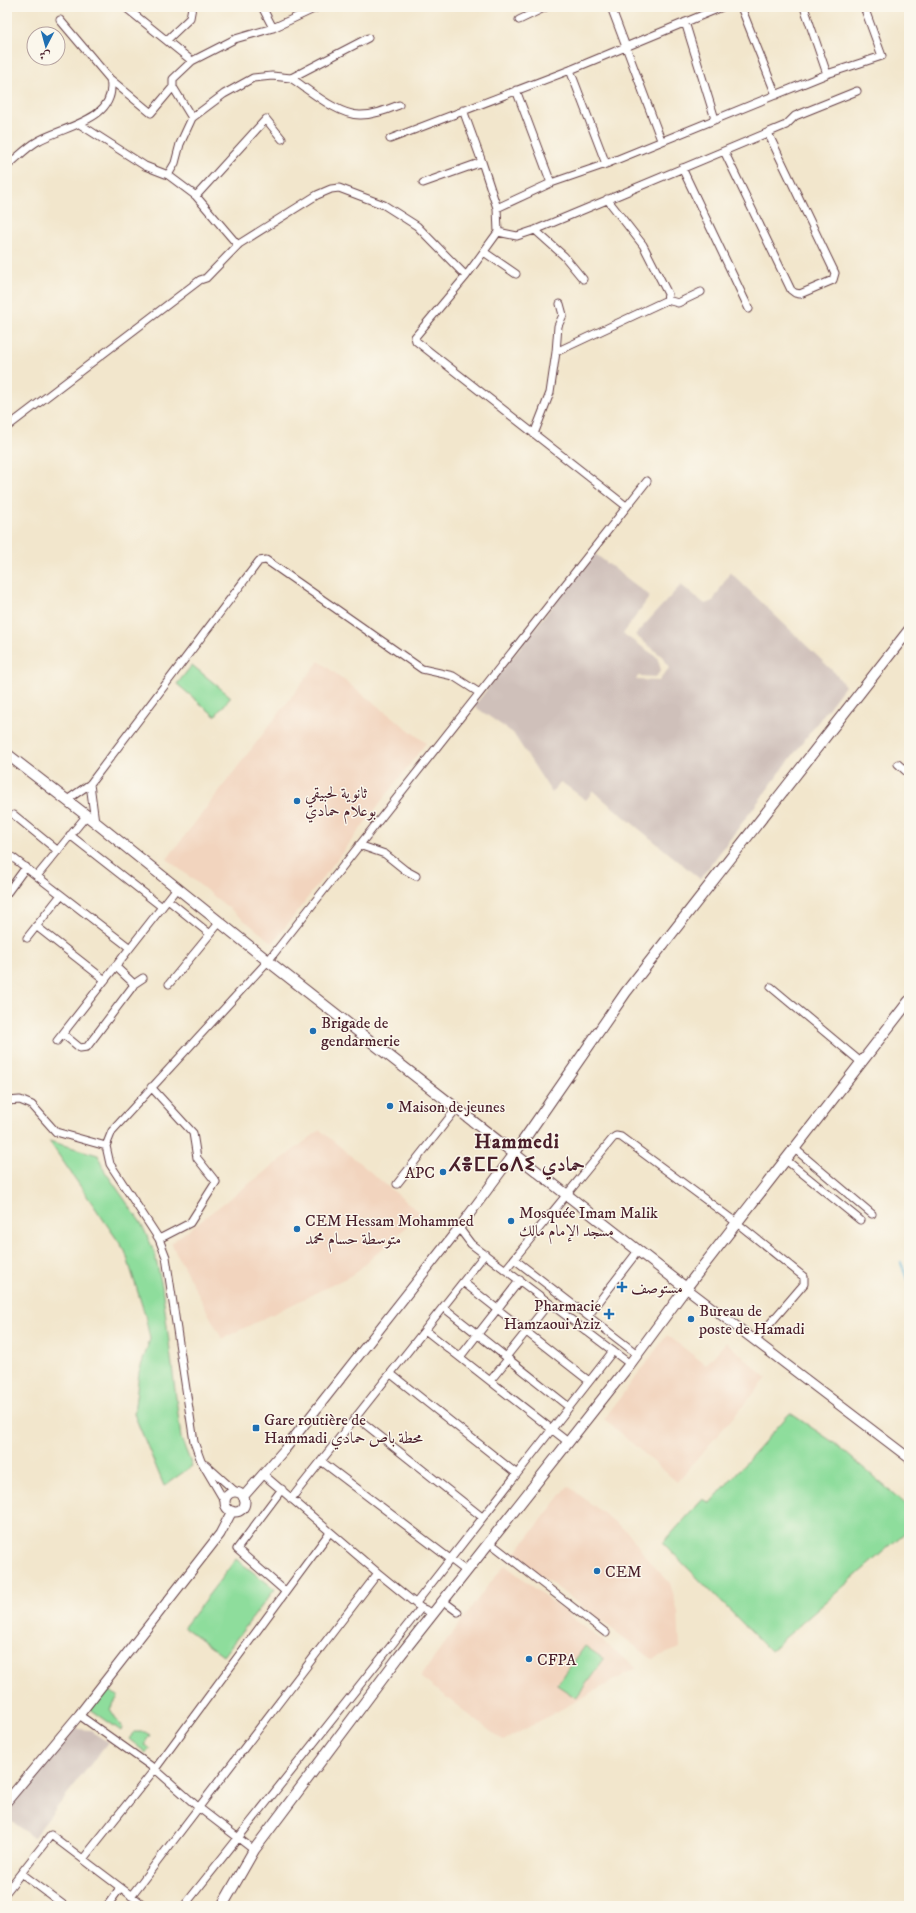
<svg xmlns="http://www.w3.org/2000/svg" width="916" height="1913" font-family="'IM FELL DW Pica',Amiri,'Noto Sans Tifinagh',serif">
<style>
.built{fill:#f2d4be}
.industrial{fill:#cfc0ba}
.green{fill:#8edd9c;stroke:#6c7e64}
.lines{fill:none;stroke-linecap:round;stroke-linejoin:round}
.stream{stroke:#57b1d4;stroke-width:2.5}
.minor-casing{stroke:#633d43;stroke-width:9}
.tertiary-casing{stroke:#633d43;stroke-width:11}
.secondary-casing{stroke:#633d43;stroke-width:12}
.minor{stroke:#fff;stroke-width:7}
.tertiary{stroke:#fff;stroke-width:9}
.secondary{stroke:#fff;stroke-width:10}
.poi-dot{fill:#1f6fb2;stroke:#fbf7ec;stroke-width:1.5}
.labels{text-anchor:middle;stroke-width:3;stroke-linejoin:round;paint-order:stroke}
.poi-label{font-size:16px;fill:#4a1f2b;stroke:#fbf7ec;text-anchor:start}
.district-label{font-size:20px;font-weight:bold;letter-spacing:1px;fill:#4a1f2b;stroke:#fbf7ec}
</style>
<rect width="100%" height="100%" fill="#fbf7ec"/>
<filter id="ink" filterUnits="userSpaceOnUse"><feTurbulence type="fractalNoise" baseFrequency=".025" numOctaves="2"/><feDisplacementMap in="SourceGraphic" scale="8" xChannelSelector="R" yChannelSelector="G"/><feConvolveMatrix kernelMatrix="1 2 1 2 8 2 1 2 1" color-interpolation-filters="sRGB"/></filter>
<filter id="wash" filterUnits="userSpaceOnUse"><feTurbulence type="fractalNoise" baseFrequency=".012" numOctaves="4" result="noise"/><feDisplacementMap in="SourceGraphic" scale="16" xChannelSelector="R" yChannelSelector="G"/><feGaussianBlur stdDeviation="0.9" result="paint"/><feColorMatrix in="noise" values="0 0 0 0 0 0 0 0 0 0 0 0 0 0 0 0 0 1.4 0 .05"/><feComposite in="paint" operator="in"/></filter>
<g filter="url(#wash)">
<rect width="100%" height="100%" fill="#f2e6cc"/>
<path class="built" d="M319 661 426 743 273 943 167 859Z
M320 1130 421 1214 354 1274 222 1339 171 1243Z
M667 1335 706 1365 726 1342 767 1378 677 1482 604 1419Z
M568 1486 629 1533 647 1559 670 1583 678 1612 680 1648 652 1659 514 1555Z
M505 1565 637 1668 503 1741 420 1677 486 1588Z"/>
<path class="industrial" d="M594 553 650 596 623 634 657 657 661 670 656 677 638 676 636 680 659 681 669 668 664 658 635 635 681 585 705 604 713 601 730 572 836 674 845 686 700 879 593 791 586 800 561 782 552 793 513 733 474 706Z
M69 1728 89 1730 108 1742 33 1838 7 1817V1809Z"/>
<path class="green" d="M192 665 231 697 215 716 177 684Z
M49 1141 98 1155 104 1170 141 1223 154 1251 162 1286 181 1438 192 1466 164 1486 134 1414 139 1372 150 1339 145 1315 125 1251Z
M790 1413 833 1442 909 1507V1529L770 1651 663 1543 703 1499 710 1503Z
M236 1559 275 1589 223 1656 184 1627Z
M585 1646 604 1659 576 1698 557 1685Z
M103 1685 118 1697 110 1709 122 1728 121 1731 86 1706Z
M134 1732H145L150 1735 144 1744 150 1749 146 1753 129 1739Z"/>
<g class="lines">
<path class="stream" d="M901 1263 909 1284"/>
</g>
</g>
<g filter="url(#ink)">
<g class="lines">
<defs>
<path id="minor" d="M125 7 192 61
M262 7 273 28
M318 7 273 28 235 39 192 61 173 79V87L192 118 224 94 253 78 272 76 291 78 368 38
M611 7 661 140
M741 7 776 95
M804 7 827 74
M519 20 546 7
M685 22 715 119
M167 40 190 18 192 7
M570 70 606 164
M291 78C309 90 339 116 361 115 374 115 386 110 399 105
M110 79 151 113 173 87
M516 90 551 183
M463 110 482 162 497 208 498 232 466 276 415 337 416 341 626 506
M81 125 145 166 168 175 175 163 180 144 192 118
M390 139 570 70 722 7
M724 151 791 290 795 293 800 294 833 280 835 273 768 133
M7 166C17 158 27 147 38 141 64 126 119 120 110 79L60 20
M682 168 749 309
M168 175 196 196 236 243 239 244 317 195 331 189 339 188 384 205 417 226 466 276
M423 183 482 162
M196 196 266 119 282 139
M497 208 551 183 606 164 827 74 882 56 864 7
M535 230 564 256 583 279
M498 232 517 236 535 230 786 125 795 116 857 91
M484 252 516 274
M667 300 678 303 701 292
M556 352 667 300 668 294 643 245 607 199
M7 427 200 280 206 278 239 244
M534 434 550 393 556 352 558 326 563 315 560 304
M898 764 909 774
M90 784 95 822
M67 800 90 784 259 561 266 560 422 669 453 676 478 692
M14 815 58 851
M70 835 162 907
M359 845 385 854 405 870 416 876
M12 857 130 948
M37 876 87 815
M7 893 26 867
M168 900 210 934
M36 926 105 980
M27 938 61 895
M134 984 143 978
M169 984 220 922
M771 987 862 1063
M63 1034 80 1048 87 1047 133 986 132 982 115 966
M57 1041 177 888
M151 1087 193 1133 197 1158 216 1182 190 1223 159 1239
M7 1101 20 1100 32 1105 56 1132 106 1146
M795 1149 872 1214
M786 1160 860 1220
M397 1184 457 1108
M459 1228 471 1244 630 1364
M514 1259 637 1354
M505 1270 613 1138 616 1136 621 1137 737 1223 804 1277V1284L756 1340
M463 1282 589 1381
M443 1307 569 1407
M588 1316 638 1251
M425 1330 568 1442
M460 1357 520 1280
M506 1357 549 1303
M391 1374 517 1474
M490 1381 508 1359
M356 1417 482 1517
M321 1461 466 1571
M206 1465 236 1492
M264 1475 378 1573 421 1608 433 1613
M282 1489 237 1549 285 1591
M291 1499 485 1254
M225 1502 201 1461 194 1442 166 1257 159 1239 110 1164 106 1146 112 1131 268 961 647 481
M489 1542 606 1633
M443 1601 458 1612
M416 1603 613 1351
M79 1715 155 1769 198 1807 254 1850
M83 1859 155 1769 330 1532
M21 1873 65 1906
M7 1891 51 1835 145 1906
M131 1896 378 1573
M107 1906 120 1888
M184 1906 421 1608"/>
<path id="tertiary" d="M686 1288 909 1458
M225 1502a10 10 0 1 1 20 0a10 10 0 1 1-20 0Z
M243 1497 285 1449 459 1228 514 1154
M7 1801 79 1715 220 1534 232 1511"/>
<path id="secondary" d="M7 754 95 822 268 961 686 1288
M514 1154 626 992 909 630
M222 1906 254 1850 398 1658 630 1364 686 1288 909 1001"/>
</defs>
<use href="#minor" class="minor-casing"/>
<use href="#tertiary" class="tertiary-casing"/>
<use href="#secondary" class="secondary-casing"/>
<use href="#minor" class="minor"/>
<use href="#tertiary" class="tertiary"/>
<use href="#secondary" class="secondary"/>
</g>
</g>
<g class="poi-dot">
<circle cx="297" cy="801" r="4"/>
<circle cx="313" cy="1031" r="4"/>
<circle cx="390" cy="1106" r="4"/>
<circle cx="443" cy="1172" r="4"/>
<circle cx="511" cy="1221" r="4"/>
<circle cx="297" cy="1229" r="4"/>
<path d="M620 1281h4v4h4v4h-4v4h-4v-4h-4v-4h4z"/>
<path d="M607 1308h4v4h4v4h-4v4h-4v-4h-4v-4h4z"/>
<circle cx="691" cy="1319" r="4"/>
<rect x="252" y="1424" width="8" height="8" rx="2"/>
<circle cx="597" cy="1571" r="4"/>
<circle cx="529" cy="1659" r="4"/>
</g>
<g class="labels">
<g class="poi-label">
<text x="305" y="798">ثانوية لحبيقي<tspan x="305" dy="18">بوعلام حمادي</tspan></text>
<text x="321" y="1028">Brigade de<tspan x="321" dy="18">gendarmerie</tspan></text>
<text x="398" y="1112">Maison de jeunes</text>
<text x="435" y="1178" text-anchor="end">APC</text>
<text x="519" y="1218">Mosquée Imam Malik<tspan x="519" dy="18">مسجد الإمام مالك</tspan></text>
<text x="305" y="1226">CEM Hessam Mohammed<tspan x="305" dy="18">متوسطة حسام محمد</tspan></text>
<text x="631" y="1293">مستوصف</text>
<text x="601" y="1311" text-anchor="end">Pharmacie<tspan x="601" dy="18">Hamzaoui Aziz</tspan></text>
<text x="699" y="1316">Bureau de<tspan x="699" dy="18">poste de Hamadi</tspan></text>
<text x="264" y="1425">Gare routière de<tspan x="264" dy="18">Hammadi محطة باص حمادي</tspan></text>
<text x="605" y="1577">CEM</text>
<text x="537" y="1665">CFPA</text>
</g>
<g class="district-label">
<text x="517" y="1148">Hammedi<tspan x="517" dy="23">ⵃⴻⵎⵎⴰⴷⵉ حمادي</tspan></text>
</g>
</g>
<rect width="916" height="1913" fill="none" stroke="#fbf7ec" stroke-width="24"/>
<g transform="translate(46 46) rotate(186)"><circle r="19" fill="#fbf7ec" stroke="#b4a19f"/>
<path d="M0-3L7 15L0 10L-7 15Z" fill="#1f6fb2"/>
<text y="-6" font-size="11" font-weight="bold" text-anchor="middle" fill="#4a1f2b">ش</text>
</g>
</svg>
